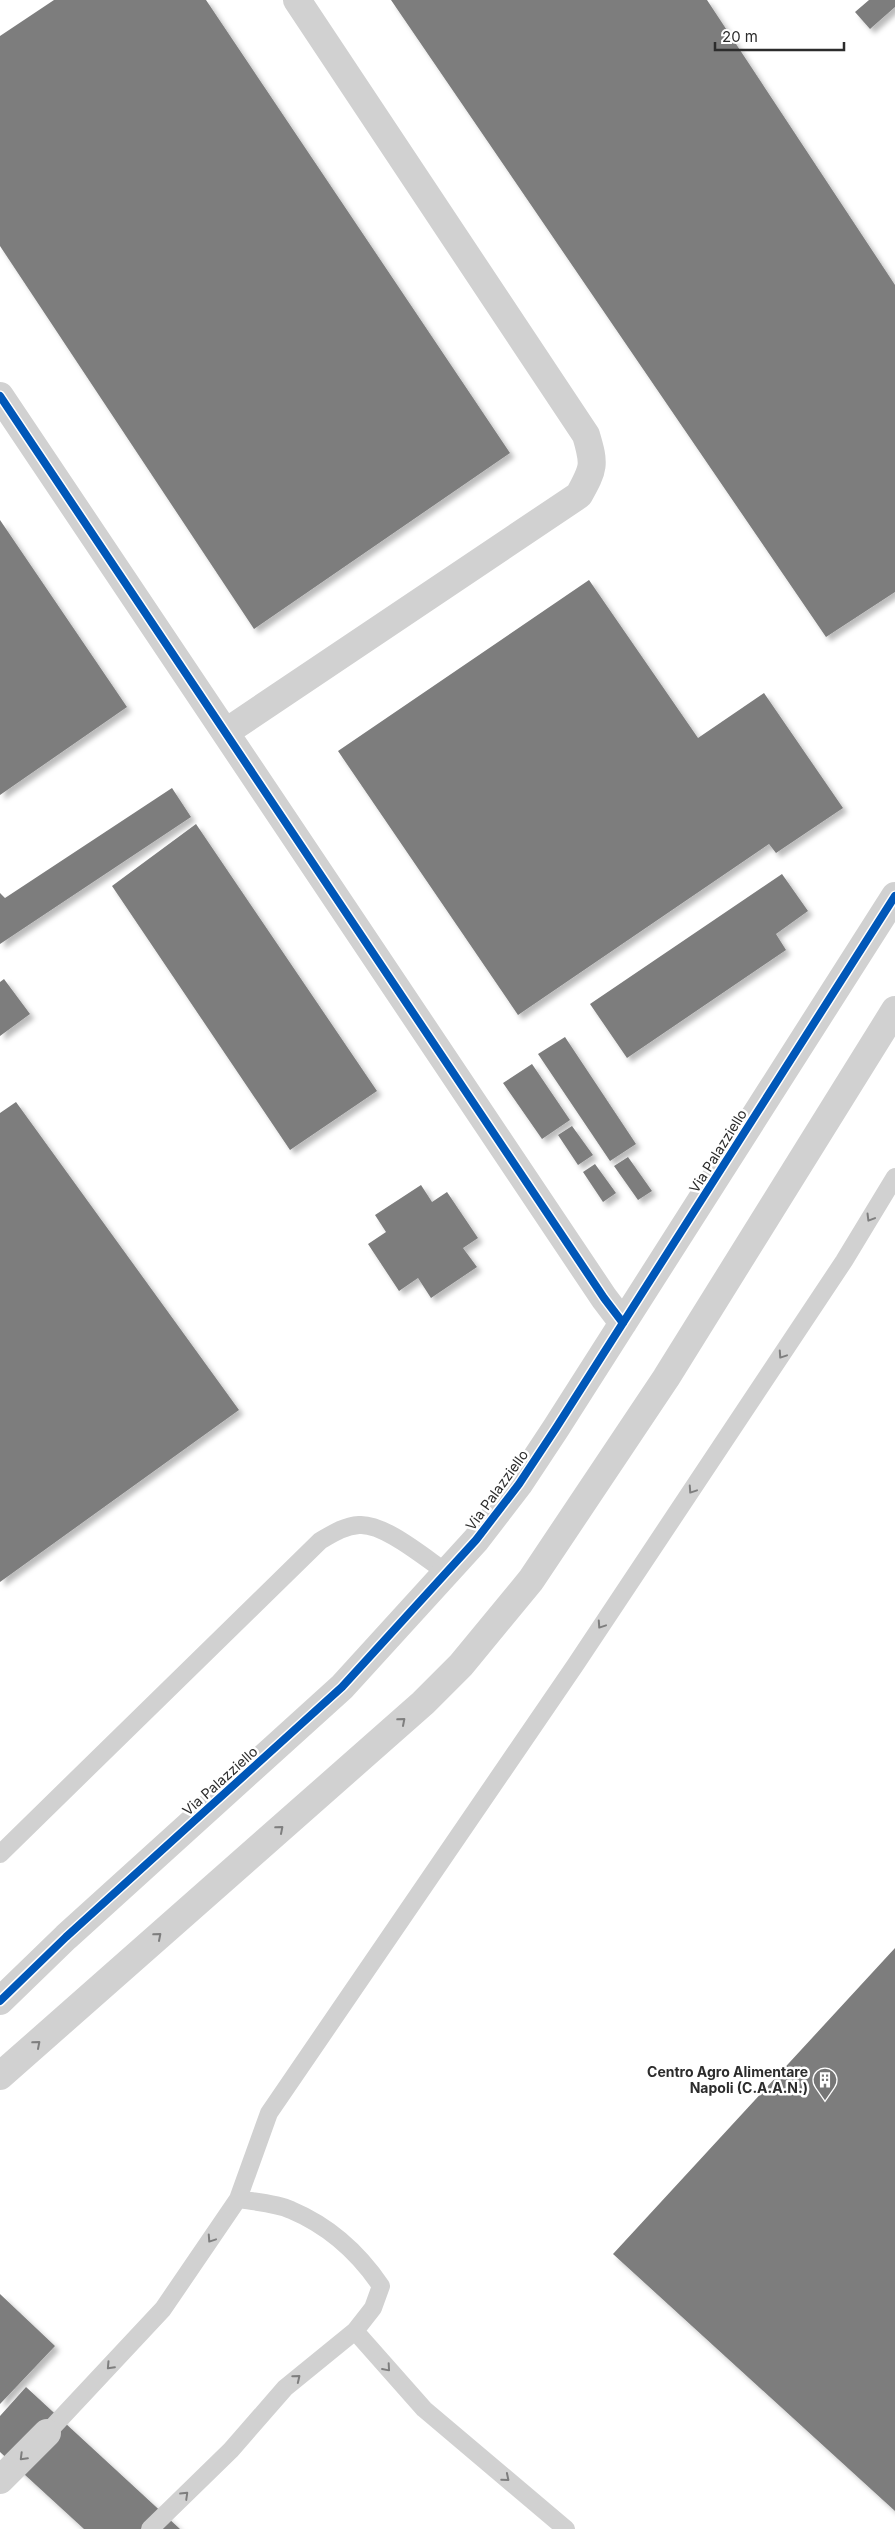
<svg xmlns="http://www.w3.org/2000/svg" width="895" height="2529" font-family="Inter,sans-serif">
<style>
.building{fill:#7d7d7d;filter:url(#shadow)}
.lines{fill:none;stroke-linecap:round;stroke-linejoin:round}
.lane{stroke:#d1d1d1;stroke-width:18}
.street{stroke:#d1d1d1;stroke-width:28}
.cycleway-casing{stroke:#fff;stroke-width:11}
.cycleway{stroke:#0057b8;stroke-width:8}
.oneway{stroke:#7e7e7e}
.labels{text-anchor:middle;stroke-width:5;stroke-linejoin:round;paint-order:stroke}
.street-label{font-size:14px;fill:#2c2c2c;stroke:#fff}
.poi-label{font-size:14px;font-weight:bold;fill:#2c2c2c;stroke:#fff;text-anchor:end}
</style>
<defs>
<filter id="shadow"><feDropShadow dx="4.5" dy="4.5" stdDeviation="2.5" flood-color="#0004"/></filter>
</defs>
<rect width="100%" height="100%" fill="#fff"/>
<path class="building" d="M54 0H206L510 453 254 629 0 246V36Z
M391 0H707L895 285V592L826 637Z
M869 0H895V7L870 29 855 12Z
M0 520 127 707 0 795Z
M589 580 698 738 764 693 843 808 776 853 769 844 518 1015 338 751Z
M172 788 191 817 0 944V893L5 898Z
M196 824 377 1091 290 1150 112 886Z
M782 874 808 911 776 934 786 950 627 1058 590 1004Z
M4 979 30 1014 0 1036V982Z
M565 1037 636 1144 610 1161 538 1054Z
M532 1064 570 1120 542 1139 503 1083Z
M16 1102 239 1410 0 1582V1113Z
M572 1126 593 1155 578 1165 558 1135Z
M628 1157 652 1191 638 1200 614 1166Z
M595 1164 616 1193 603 1202 583 1172Z
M421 1185 432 1202 447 1192 478 1238 463 1248 477 1267 431 1298 418 1278 399 1291 368 1244 386 1232 375 1215Z
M895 1948V2511L613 2254Z
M0 2294 55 2346 0 2404Z
M26 2387 180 2529H84L0 2452V2416Z"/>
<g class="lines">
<path class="lane" d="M0 1854 320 1541C332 1534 344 1526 359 1525 384 1523 425 1558 446 1572
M355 2331 424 2409 566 2529
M47 2433 163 2309 238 2199 269 2113 576 1664 844 1261 895 1177
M150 2529 231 2450 285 2388 355 2331 373 2308 381 2286C358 2252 329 2226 291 2210 276 2203 255 2202 238 2199"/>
<path class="street" d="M0 396 604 1298 623 1323
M226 732 579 495C594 468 595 465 586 435L297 0
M0 2001 66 1937 342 1687 476 1540 519 1484 556 1428 895 896
M0 2076 423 1703 461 1665 531 1580 666 1378 895 1010
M0 2480 47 2433"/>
<defs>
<path id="cycleway" d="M0 396 604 1298 623 1323
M0 2001 66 1937 342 1687 476 1540 519 1484 556 1428 895 896"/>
</defs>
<use href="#cycleway" class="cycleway-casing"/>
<use href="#cycleway" class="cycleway"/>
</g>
<defs><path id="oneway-chevron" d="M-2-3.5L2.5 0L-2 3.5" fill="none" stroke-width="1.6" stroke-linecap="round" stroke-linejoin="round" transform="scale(1.25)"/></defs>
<g class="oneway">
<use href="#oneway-chevron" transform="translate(870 1218) rotate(121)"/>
<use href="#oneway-chevron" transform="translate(782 1355) rotate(124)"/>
<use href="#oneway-chevron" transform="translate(692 1490) rotate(124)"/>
<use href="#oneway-chevron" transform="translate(601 1625) rotate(124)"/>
<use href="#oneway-chevron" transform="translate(402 1721) rotate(-41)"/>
<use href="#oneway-chevron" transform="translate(280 1829) rotate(-41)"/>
<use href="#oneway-chevron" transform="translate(158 1936) rotate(-41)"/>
<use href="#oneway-chevron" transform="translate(37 2044) rotate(-41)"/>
<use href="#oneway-chevron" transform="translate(211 2239) rotate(124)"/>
<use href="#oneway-chevron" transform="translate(110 2366) rotate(133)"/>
<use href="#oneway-chevron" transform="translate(387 2368) rotate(49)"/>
<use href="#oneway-chevron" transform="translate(297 2378) rotate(-39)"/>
<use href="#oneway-chevron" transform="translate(23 2457) rotate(135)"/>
<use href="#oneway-chevron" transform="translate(506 2478) rotate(40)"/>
<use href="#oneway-chevron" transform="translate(185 2495) rotate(-44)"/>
</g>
<defs>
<symbol id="building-pin" viewBox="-11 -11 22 30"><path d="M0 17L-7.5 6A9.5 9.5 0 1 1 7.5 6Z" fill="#767676" stroke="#fff"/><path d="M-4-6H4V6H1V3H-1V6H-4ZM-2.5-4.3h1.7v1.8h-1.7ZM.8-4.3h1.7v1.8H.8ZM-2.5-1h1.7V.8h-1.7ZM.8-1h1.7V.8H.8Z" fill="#fff"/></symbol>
</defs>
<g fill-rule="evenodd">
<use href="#building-pin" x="811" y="2066" width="28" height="38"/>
</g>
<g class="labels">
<g class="street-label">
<text transform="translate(718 1151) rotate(-58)" y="5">Via Palazziello</text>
<text transform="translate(497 1490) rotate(-54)" y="5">Via Palazziello</text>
<text transform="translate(220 1781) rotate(-42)" y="5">Via Palazziello</text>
</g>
<g class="poi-label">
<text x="808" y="2077">Centro Agro Alimentare<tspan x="808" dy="16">Napoli (C.A.A.N.)</tspan></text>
</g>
</g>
<path d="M715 42v8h129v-8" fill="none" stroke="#2c2c2c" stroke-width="2.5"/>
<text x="722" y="42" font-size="15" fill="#2c2c2c" stroke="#ffffff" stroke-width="4" paint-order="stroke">20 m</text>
</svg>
